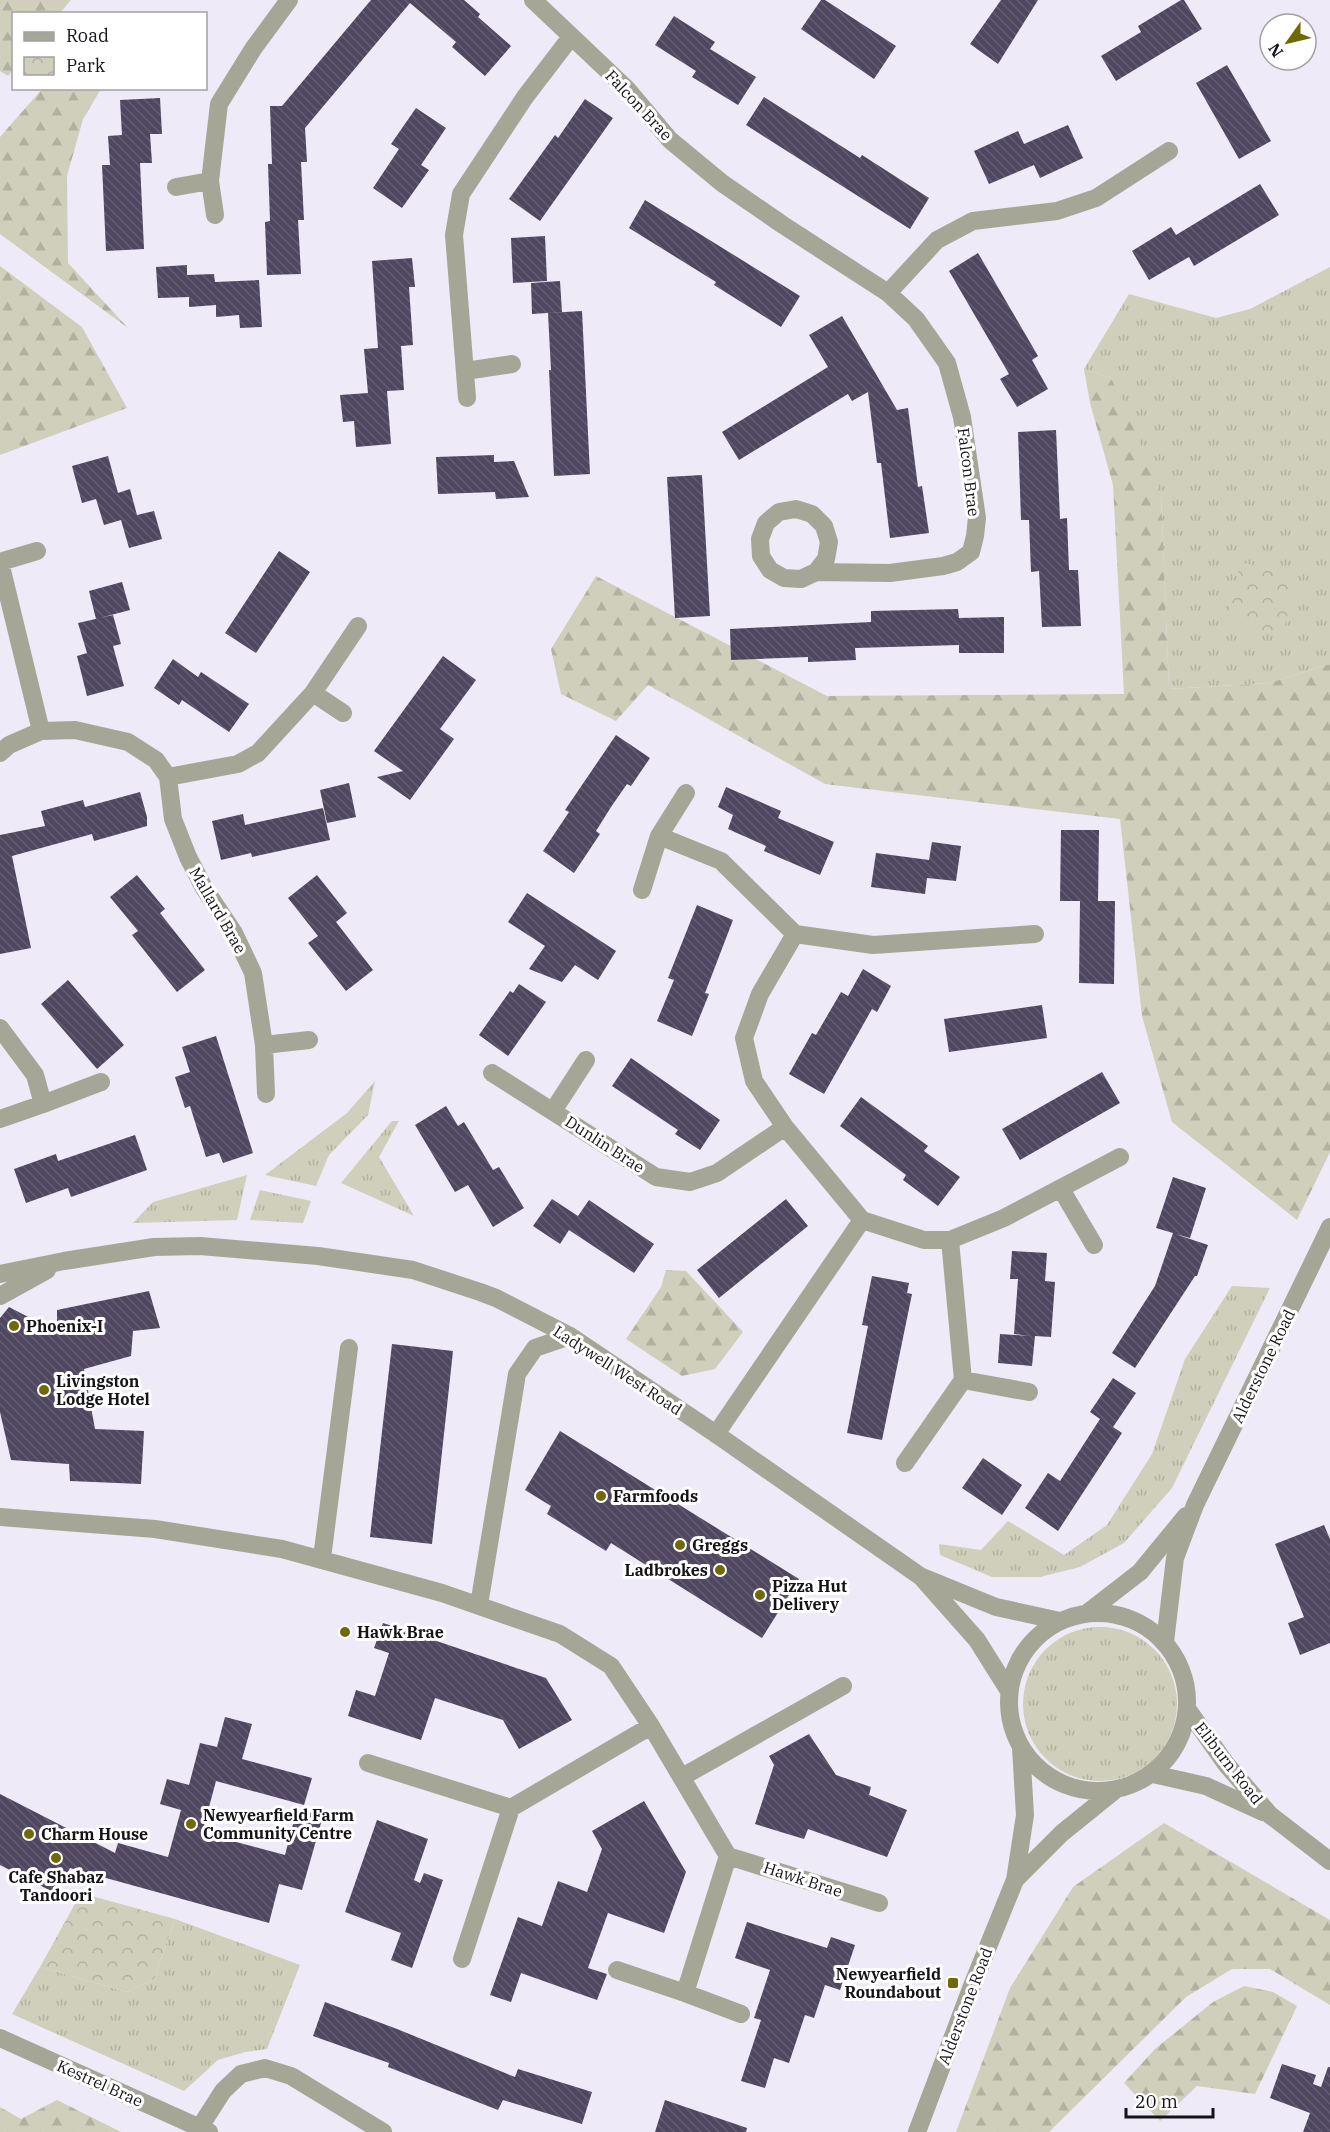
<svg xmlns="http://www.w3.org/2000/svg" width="1330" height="2132" font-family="'IBM Plex Serif',serif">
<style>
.grass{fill:url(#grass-tufts)}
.forest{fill:url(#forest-firs)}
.park{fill:url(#park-crowns)}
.building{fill:url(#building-back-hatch)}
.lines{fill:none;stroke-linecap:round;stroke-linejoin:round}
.minor{stroke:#a6a697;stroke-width:18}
.tertiary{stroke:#a6a697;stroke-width:18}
.poi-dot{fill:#6f6a05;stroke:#fff;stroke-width:2}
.labels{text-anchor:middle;stroke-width:6;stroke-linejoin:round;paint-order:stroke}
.street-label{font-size:16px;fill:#151318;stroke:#fff}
.poi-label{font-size:16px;font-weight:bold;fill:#151318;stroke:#fff;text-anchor:start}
</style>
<defs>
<pattern id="grass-tufts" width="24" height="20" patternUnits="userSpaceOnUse" patternTransform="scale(1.5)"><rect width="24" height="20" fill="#d0cfbb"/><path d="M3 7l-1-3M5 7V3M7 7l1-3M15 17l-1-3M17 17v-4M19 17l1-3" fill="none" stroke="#b2b1a0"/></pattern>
<pattern id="forest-firs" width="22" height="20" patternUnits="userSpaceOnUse" patternTransform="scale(1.5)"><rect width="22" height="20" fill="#d0cfbb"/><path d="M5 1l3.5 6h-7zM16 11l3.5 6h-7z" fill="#b2b1a0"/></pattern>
<pattern id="park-crowns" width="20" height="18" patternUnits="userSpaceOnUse" patternTransform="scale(1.5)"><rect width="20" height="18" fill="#d0cfbb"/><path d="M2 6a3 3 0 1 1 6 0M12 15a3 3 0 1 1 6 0" fill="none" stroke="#b2b1a0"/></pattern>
<pattern id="building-back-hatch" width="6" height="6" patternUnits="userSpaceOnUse" patternTransform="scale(1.5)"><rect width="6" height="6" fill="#4f4660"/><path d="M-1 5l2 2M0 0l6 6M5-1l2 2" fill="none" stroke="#645d72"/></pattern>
</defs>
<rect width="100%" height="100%" fill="#eeeaf7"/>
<path class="grass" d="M1330 267V664L1269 683 1169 689 1161 496 1111 378 1084 369 1129 294 1216 318 1250 309Z
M375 1081 368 1115 329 1155 316 1186 265 1175 347 1113Z
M392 1121H399L379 1157 414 1216 341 1183Z
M247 1175 237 1220 133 1223 153 1202Z
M260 1190 311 1201 303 1223 250 1220Z
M1232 1286 1270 1288 1172 1488 1124 1543 1080 1567 1040 1577H992L940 1555 939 1544 981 1550 1008 1521 1064 1555 1107 1525 1152 1454 1185 1359Z
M1023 1704a77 77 0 1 1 154 0a77 77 0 1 1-154 0Z
M175 1919 300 1965 267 2049 245 2052 218 2060 184 2091 12 2014 40 1967 127 1992 154 1979Z"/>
<path class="forest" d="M0 0H71L60 13 14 14 13 70 8 76 0 71Z
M43 88 101 89 83 119 67 176 68 263 128 328 0 234V137Z
M0 266 82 327 127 408 0 455Z
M1084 369 1111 378 1133 424 1161 496 1169 689 1269 683 1330 664V1152L1297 1220 1172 1122 1142 1016 1120 819 825 784 648 685 616 721 561 694 551 649 596 576 827 696 1124 694 1113 485 1090 403Z
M666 1270 686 1271 743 1332 715 1369 682 1376 626 1339 661 1287Z
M1164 1823 1330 1920V2005L1270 1969H1232L1186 1997 1049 2132H956L1010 1988 1073 1887Z
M1244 1986 1273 1992 1297 2006 1255 2094 1197 2086 1160 2121 1124 2083 1155 2049 1213 2002Z
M57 2100 121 2132H0V2107L21 2119Z"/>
<path class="park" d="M1241 562 1298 577 1282 636 1226 620Z
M81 1893 175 1919 154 1979 127 1992 40 1967Z"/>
<path class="building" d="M371 0H464L480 14 478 17 511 46 485 76 452 47 456 42 410 3 305 128 307 162H301L304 220H298L301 274 267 275 265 222 270 221 268 164H272L270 106H282Z
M821 0H825L896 46 874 79 801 29Z
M1001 0H1038L998 64 970 44Z
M1181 0H1184L1202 29 1116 81 1101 56 1141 32 1138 26Z
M674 16 715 42 710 49 756 77 738 105 692 77 696 71 655 45Z
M1227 65 1271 141 1239 159 1196 83Z
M764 97 860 158 862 155 929 198 910 229 746 125Z
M160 98 162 134H150L152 163H140L144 249 106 251 102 165H110L108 136 122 135 120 100Z
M585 99 613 118 540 221 509 199 555 135 558 138Z
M416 108 446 128 421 165 429 170 402 208 373 188 399 149 391 144Z
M1068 125 1083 158 1040 178 1034 165 989 184 974 151 1018 131 1024 144Z
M1260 184 1279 215 1194 266 1189 257 1149 280 1132 251 1171 227 1176 235Z
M645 200 800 296 781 327 714 285 716 282 629 228Z
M545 236 547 281 513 283 511 238Z
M978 253 1038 356 1032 360 1048 389 1017 407 1000 379 1009 374 949 271Z
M412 258 415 287H409L413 345 401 346 404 390 387 391 391 444 356 447 354 421 343 422 340 395 368 393 364 349 378 348 372 261Z
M187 265V275L214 274 215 282 259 280 262 327 240 328 239 315 216 317V305L189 307V297L158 298 156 267Z
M560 281 562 312 532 314 531 283Z
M582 311 590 474 554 476 549 370H551L548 313Z
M842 316 897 410 908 408 918 487 922 486 929 533 890 538 881 463H877L868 392 852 401 848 394 739 460 722 432 828 367 809 335Z
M1056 430 1060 519 1067 518 1069 570H1078L1081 626 1042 627 1039 571 1031 572 1029 520H1021L1018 432Z
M494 455V462L514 461 529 497 496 499 495 492 438 494 436 457Z
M108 456 118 493 130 489 137 515 154 511 162 539 129 548 121 520 104 525 96 499 82 503 72 466Z
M702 475 710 616 675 618 667 477Z
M279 551 310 572 256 653 225 633Z
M122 582 130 610 96 619 89 591Z
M958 609 959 618 1004 617V653H959V645L855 648 856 660 808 662V657L731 660 730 629 871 622V611Z
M113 615 121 644 113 646 124 686 87 696 77 656 87 653 78 623Z
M443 656 476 680 440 729 454 739 410 800 377 777 403 771 374 751Z
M173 659 198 677 201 672 249 704 229 732 182 700 179 705 154 688Z
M616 735 650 758 631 786 627 784 611 807 596 831 600 834 574 873 543 851 569 812 565 810Z
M349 783 356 817 327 823 320 790Z
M726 787 781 811 778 818 834 842 820 875 764 851 766 846 728 829 733 815 718 807Z
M140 792 147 817V826L94 841 92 834 12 856 31 948 0 954V835L45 826 41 811 83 800 85 807Z
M323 808 330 840 252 857 251 853 221 860 212 821 243 814 245 825Z
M1061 830H1099L1098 901H1115L1114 984 1079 983 1080 901H1060Z
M932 842 961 846 956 881 927 878 925 894 871 887 876 853 929 860Z
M137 875 165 909 160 913 205 970 177 992 132 935 138 931 110 897Z
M317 875 347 913 336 922 373 970 346 991 308 943 318 936 288 898Z
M527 893 616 951 598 980 575 965 562 982 529 969 545 946 508 922Z
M697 905 733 920 705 993 709 994 692 1036 657 1021 674 980 668 978Z
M863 969 891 986 877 1012 872 1009 824 1094 789 1074 812 1033 816 1035 841 992 848 996Z
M68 980 124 1045 97 1069 41 1004Z
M519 984 546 1002 508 1056 479 1035 510 991 513 993Z
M1042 1005 1047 1038 949 1052 944 1019Z
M216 1036 253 1153 223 1163 219 1153 206 1157 190 1106 185 1108 175 1077 190 1072 182 1047Z
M631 1058 720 1120 700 1150 675 1134 678 1130 612 1086Z
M1102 1072 1120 1103 1020 1160 1002 1129Z
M861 1097 928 1146 924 1151 960 1177 938 1206 903 1180 906 1175 840 1126Z
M446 1106 458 1126 464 1122 493 1170 499 1167 524 1208 493 1227 468 1185 455 1192 415 1125Z
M135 1135 147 1170 71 1197 68 1188 26 1203 14 1169 56 1154 58 1161Z
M1173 1177 1206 1188 1190 1238 1175 1234 1208 1245 1197 1276H1195L1135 1368 1112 1353 1155 1286 1173 1233 1156 1228Z
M552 1199 578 1216 589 1200 654 1244 634 1273 569 1230 560 1244 533 1226Z
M786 1199 808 1226 719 1298 697 1270Z
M1012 1251 1047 1253 1045 1281 1055 1282 1051 1337 1035 1336 1032 1366 998 1363 1000 1334 1030 1336 1014 1334 1018 1279H1010Z
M872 1276 909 1283 907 1293 912 1294 882 1440 847 1433 868 1326 862 1325Z
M149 1291 160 1328 133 1331 131 1356 84 1369 95 1429 144 1431 141 1484 70 1481 69 1464 11 1460 0 1412V1318L9 1307 57 1332V1310Z
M392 1344 453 1351 432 1544 370 1537Z
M1113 1378 1136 1393 1113 1427 1122 1433 1058 1531 1025 1508 1048 1473 1060 1481 1100 1419 1090 1412Z
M560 1431 799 1579 762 1638 611 1543 606 1551 547 1514 551 1506 525 1490Z
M983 1458 1022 1485 1002 1515 962 1488Z
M1324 1525 1330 1539V1643L1300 1655 1288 1623 1304 1617 1275 1544Z
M383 1623 546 1678 572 1720 519 1749 503 1720 435 1698 421 1740 348 1716 356 1690 375 1696 389 1653 374 1648Z
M225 1717 252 1724 242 1759 312 1778 304 1805 216 1781 202 1833 285 1855 297 1809 323 1816 302 1890 279 1884 269 1923 70 1868 57 1894 0 1865V1794L115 1853 118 1843 168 1857 181 1810 160 1804 167 1779 189 1785 200 1743 217 1747Z
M809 1734 836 1775 871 1787 869 1795 907 1810 887 1857 808 1829 804 1839 755 1824 774 1765 769 1756Z
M644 1801 686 1872 664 1933 608 1913 588 1968 607 1974 597 2000 521 1973 511 2002 490 1995 518 1917 542 1926 558 1881 587 1892 602 1849 592 1831Z
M377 1820 428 1839 414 1880 420 1883 424 1873 443 1880 412 1968 391 1960 401 1933 345 1912Z
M747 1922 827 1948 831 1937 855 1945 840 1990 825 1985 814 2018 805 2015 789 2063 774 2058 765 2088 741 2081 761 2020 754 2018 770 1970 735 1958Z
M325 2002 397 2029 515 2077 518 2069 592 2092 582 2124 503 2100 498 2110 388 2067 389 2063 313 2036Z
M1282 2064 1316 2075 1313 2084 1321 2087 1328 2067H1330V2132H1303L1310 2113 1270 2098Z
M665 2100 747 2128 746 2132H655Z"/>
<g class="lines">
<path class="minor" d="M533 0 627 89 670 140 722 183 783 225 888 293 916 319 947 363 962 417 977 518 975 536 971 552 957 562 943 566 890 573 816 572 801 579 784 578 770 570 761 556 760 539 766 523 779 512 796 509 812 514 824 526 829 542 826 559 816 572
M176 187 210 181
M215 215 210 181 219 104 253 49 289 0
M888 293 937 240 973 221 1057 211 1096 198 1169 151
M465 371 512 364
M467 398 454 235 461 194 525 97 571 37
M37 551 0 562 41 731
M313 693 343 713
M0 753 9 745 41 731 75 730 128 742 156 760 168 777 173 819 188 857 204 888 234 933 253 973 264 1045 266 1094
M168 777 238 764 258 753 313 693 358 626
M659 836 721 861 795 934 760 994 744 1038 754 1081 785 1127 862 1220 924 1240H950L1004 1218 1120 1157
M642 890 659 836 686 793
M795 934 873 945 1035 934
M0 1028 35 1075 43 1104 101 1082
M264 1045 309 1040
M492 1073 656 1177 690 1182 717 1173 785 1127
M553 1111 586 1060
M0 1119 43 1104
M1061 1189 1094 1245
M950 1240 963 1380
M716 1434 862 1220
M905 1463 963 1380 1029 1392
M0 1517 155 1529 282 1549 442 1593 560 1634 611 1666 651 1726 728 1856 685 1993 617 1970
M322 1558 349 1348
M479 1605 517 1374 535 1348 570 1336
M368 1763 511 1808
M682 1777 843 1686
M728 1856 879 1903
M462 1959 511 1808 651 1726
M685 1993 741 2014
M0 2038 209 2132
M200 2127 223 2091 241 2074 265 2068 291 2076 383 2132"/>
<path class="tertiary" d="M0 1274 64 1261 154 1247 200 1246 318 1256 413 1270 480 1292 496 1298 570 1336 716 1434 920 1576 996 1607 1060 1621
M0 1296 47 1270
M923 1579 977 1640 1009 1691
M1009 1702a89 89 0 1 1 178 0a89 89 0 1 1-178 0Z
M1087 1613 1140 1572 1186 1516
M1165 1642 1175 1558 1195 1505 1330 1227
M1188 1710 1226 1764 1270 1815 1330 1861
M1153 1774 1206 1786 1263 1812
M1015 1880 1062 1833 1114 1791
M917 2132 972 1986 1015 1880 1025 1815 1021 1748"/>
</g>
<g class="poi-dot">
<circle cx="14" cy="1326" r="6"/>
<circle cx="44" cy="1390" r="6"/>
<circle cx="601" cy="1496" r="6"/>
<circle cx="680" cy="1545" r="6"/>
<circle cx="720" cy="1570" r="6"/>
<circle cx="760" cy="1595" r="6"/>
<circle cx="345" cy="1632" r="6"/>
<circle cx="191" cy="1824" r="6"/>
<circle cx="29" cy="1834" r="6"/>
<circle cx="56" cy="1858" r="6"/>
<rect x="947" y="1977" width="12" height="12" rx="3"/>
</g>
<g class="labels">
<g class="street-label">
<text transform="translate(639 105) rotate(47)" y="6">Falcon Brae</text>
<text transform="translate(969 472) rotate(83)" y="6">Falcon Brae</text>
<text transform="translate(218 910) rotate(60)" y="6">Mallard Brae</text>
<text transform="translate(605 1144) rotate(33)" y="6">Dunlin Brae</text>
<text transform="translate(1263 1366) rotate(-64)" y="6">Alderstone Road</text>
<text transform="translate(618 1370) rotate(33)" y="6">Ladywell West Road</text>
<text transform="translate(1229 1763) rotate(52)" y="6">Eliburn Road</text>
<text transform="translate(803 1879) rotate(18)" y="6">Hawk Brae</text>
<text transform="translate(965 2006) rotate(-69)" y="6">Alderstone Road</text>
<text transform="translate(100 2083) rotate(24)" y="6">Kestrel Brae</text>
</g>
<g class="poi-label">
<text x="26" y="1332">Phoenix-I</text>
<text x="56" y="1387">Livingston<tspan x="56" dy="18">Lodge Hotel</tspan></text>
<text x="613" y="1502">Farmfoods</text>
<text x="692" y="1551">Greggs</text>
<text x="708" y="1576" text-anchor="end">Ladbrokes</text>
<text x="772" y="1592">Pizza Hut<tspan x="772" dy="18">Delivery</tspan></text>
<text x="357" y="1638">Hawk Brae</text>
<text x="203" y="1821">Newyearfield Farm<tspan x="203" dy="18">Community Centre</tspan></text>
<text x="41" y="1840">Charm House</text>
<text x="56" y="1883" text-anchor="middle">Cafe Shabaz<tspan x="56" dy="18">Tandoori</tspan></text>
<text x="941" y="1980" text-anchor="end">Newyearfield<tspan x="941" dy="18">Roundabout</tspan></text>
</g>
</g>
<rect x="12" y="12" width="195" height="78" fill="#ffffff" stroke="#a1a1a3" stroke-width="1.5"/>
<rect x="24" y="32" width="30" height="9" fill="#a6a697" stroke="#a1a1a3" stroke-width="1.5"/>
<text x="66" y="42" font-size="18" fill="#151318">Road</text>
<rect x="24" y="57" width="30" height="18" fill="url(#park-crowns)" stroke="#a1a1a3" stroke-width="1.5"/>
<text x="66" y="72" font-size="18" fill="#151318">Park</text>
<g transform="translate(1288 42) rotate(236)"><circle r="28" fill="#ffffff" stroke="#a1a1a3" stroke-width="1.5"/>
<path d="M0-4.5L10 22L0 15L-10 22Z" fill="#6f6a05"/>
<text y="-9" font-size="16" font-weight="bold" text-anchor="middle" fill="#151318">N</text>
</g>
<path d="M1126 2108v9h87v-9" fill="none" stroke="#151318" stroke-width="3"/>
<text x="1135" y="2108" font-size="18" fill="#151318" stroke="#ffffff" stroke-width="4.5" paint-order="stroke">20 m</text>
</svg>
